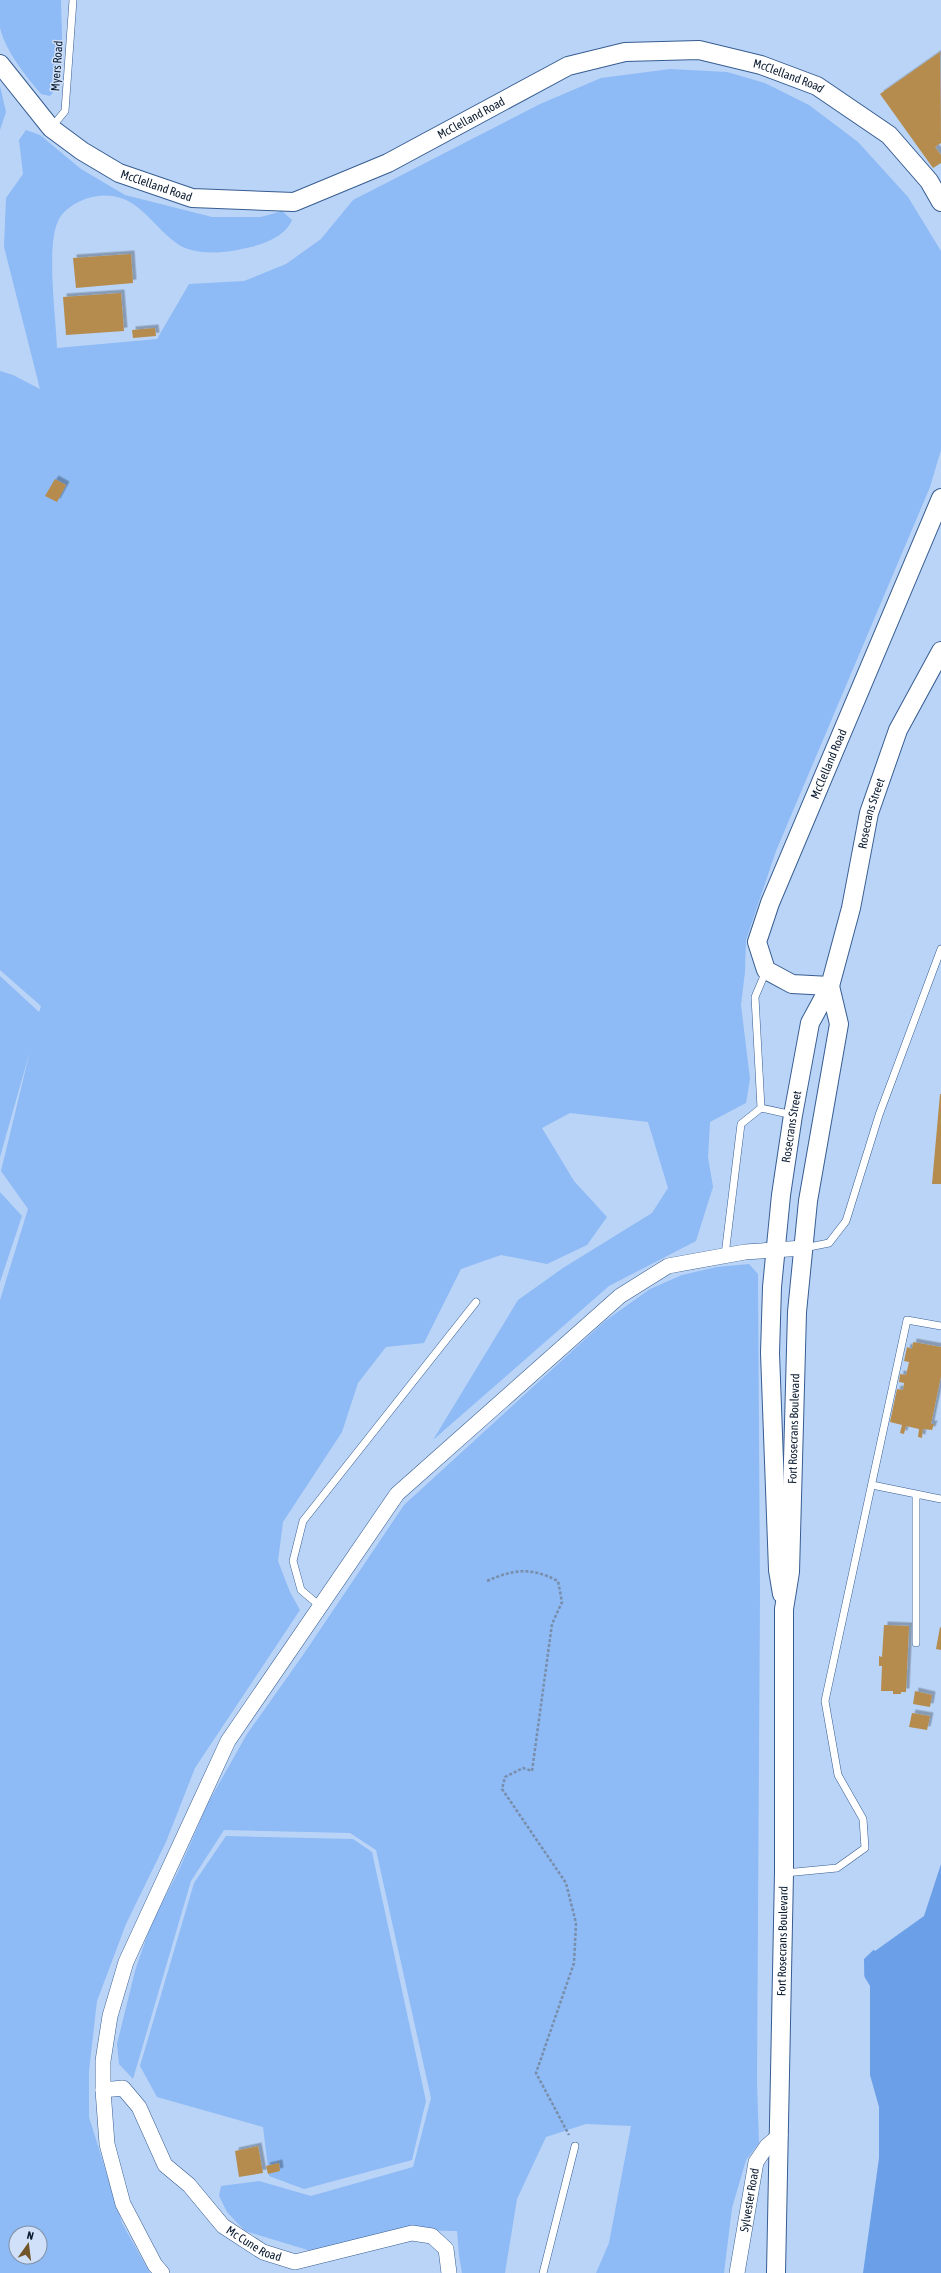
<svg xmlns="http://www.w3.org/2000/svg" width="941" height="2273" font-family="'Asap Condensed',sans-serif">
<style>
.green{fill:#8ebaf5;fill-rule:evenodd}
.water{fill:#6ba0e8}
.pier{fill:#bad4f7}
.building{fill:#b58c4d;filter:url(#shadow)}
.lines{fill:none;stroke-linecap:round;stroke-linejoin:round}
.service-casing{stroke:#375d91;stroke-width:8}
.minor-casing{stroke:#375d91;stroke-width:16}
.tertiary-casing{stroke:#375d91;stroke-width:20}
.path{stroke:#788eab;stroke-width:2.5;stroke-dasharray:3 2;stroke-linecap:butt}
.service{stroke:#fff;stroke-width:7}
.minor{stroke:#fff;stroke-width:15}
.tertiary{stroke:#fff;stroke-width:18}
.labels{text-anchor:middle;stroke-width:3;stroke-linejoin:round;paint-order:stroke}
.street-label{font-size:12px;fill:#0b1b30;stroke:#cfe0f8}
</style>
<defs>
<filter id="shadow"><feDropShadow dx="3.5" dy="-3.5" stdDeviation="0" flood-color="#0004"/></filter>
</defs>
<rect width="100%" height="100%" fill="#bad4f7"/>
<path class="green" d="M0 0H61C61 22 67 81 50 96L41 94C26 76 6 52 0 28 0 20 0 9 0 0Z
M670 69 727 72 765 83 809 105 858 142 908 197 941 251V450L930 487 776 851 746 940 745 972 741 1005 750 1079 746 1103 710 1122 708 1157 713 1187 696 1241 609 1286 433 1440 518 1300 563 1268 652 1213 668 1188 648 1122 570 1113 542 1128 574 1181 607 1217 587 1245 547 1264 501 1255 461 1269 424 1343 386 1347 358 1383 342 1432 283 1522 278 1561 290 1592 300 1610 195 1768 166 1842 126 1924 97 2001 89 2071V2117L122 2223 150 2273H0V1300L28 1209 1 1171 30 1051 0 1157V976L39 1012 41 1006 0 970V371L13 375 40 389 4 247 6 198 23 174 19 140 26 130 40 135 81 169 125 195 212 217H261L282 211 292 220C286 235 267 243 251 247 231 252 206 256 185 248 162 238 146 206 121 198 109 194 97 195 85 199 75 203 63 210 58 221 46 247 56 317 57 348L157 339 189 284 244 281 286 264 321 239 353 200 540 104 601 78ZM16 2233H40V2257H16Z
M0 86 6 112 0 130Z
M0 1192 22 1216 0 1282Z
M749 1264 758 1274 760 1594 757 2082 759 2143 746 2160 732 2208 724 2273H596L609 2243 631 2126 586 2124 546 2137 517 2199 505 2273H462L459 2256 457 2231 393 2230 311 2251 245 2231 227 2212 219 2196 221 2186 259 2181 311 2196 413 2167 431 2098 376 1850 350 1833 224 1830 191 1881 133 2079 119 2064 117 2044 135 1971 151 1924 178 1872 208 1803 247 1734 303 1655 404 1505 605 1321 650 1289 682 1275 717 1267Z
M226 1836 353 1839 372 1852 426 2101 412 2160 304 2189 269 2176 263 2127 157 2097 140 2066 194 1883Z"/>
<path class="water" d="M941 1845V2273H856L867 2144 864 1959 916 1909Z"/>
<path class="pier" d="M941 1843V1864L924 1916 875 1951 872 1948 915 1908Z
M864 1976 870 1986V2075L879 2107V2158L863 2273H854L865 2144 862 1978Z"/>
<path class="building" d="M940 52 941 143 935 147 941 155V163L933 168 880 94Z
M131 254 133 283 76 288 73 258Z
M121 293 124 331 66 335 63 297Z
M155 328 156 336 133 338 132 330Z
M55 479 66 485 57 502 45 496Z
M940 1094H941V1184H932Z
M913 1342 941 1347V1376L931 1424H934L932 1430 923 1429 922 1438 918 1437 919 1429 906 1426 904 1434 900 1433 902 1425 890 1422 897 1389 903 1390 904 1383 899 1382 900 1374 906 1375 909 1362 904 1361 907 1347 912 1349Z
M884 1625 909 1626 906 1692H901V1694H893V1691H881L882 1666H879V1656L882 1657Z
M940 1627 941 1628V1650L936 1649Z
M915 1691 932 1695 930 1707 913 1704Z
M912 1713 930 1716 927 1730 909 1727Z
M258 2146 263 2173 239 2177 235 2151Z
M279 2163 280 2171 268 2174 266 2166Z"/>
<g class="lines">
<defs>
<path id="service" d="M51 128 65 111 73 0
M766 971 755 997 761 1108 793 1115
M804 1248 829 1243 846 1221 879 1115 941 949
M725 1255 741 1124 761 1108
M872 1485 941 1499
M320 1606 301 1590 293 1561 303 1521 476 1302
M916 1643V1494
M785 1873 837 1868 865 1848 863 1819 838 1775 825 1701 907 1320 941 1326
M543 2273 575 2146"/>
<g id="minor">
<path id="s1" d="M103 2090 123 2088 139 2107 165 2165 189 2185 223 2226 263 2252 295 2262 412 2233 432 2236 446 2249 449 2273"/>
<path d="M162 2273 155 2265 123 2204 107 2144 103 2090V2061L110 2016 126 1962 228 1741 397 1494 620 1296 668 1266 745 1252 804 1248"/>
<path id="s2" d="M737 2273 756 2162 767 2146 780 2135"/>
</g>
<g id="tertiary">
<path id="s3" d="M0 64 51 128 82 151 119 173 192 198 294 202 388 163 568 66 625 52 699 50 761 65 817 86 889 135 929 181 941 202"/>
<path id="s4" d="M830 986 792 984 766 970 757 942 770 903 941 498"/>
<path id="s5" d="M782 1594 778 1570 770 1353 772 1287 781 1195 793 1115 810 1023 830 986 851 908 869 813 898 730 941 651"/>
<path id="s6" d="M776 2273 784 1873V1609L790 1572 797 1312 808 1201 839 1024 830 986"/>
</g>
</defs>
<use href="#service" class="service-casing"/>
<use href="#minor" class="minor-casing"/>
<use href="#tertiary" class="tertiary-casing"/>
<path class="path" d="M487 1581C514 1569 531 1567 558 1581L562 1602 552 1624 532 1771 523 1768 505 1777 502 1789 566 1883 576 1923 574 1963 536 2073 569 2135"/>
<use href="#service" class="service"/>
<use href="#minor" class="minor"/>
<use href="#tertiary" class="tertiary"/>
</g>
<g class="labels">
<g class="street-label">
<text transform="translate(57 66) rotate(-86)" y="4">Myers Road</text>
<text dy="4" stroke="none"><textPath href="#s3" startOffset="875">McClelland Road</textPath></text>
<text dy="4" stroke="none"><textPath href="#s3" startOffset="539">McClelland Road</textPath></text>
<text dy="4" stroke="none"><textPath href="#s3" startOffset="203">McClelland Road</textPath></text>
<text dy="4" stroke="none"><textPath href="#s4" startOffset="289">McClelland Road</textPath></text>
<text dy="4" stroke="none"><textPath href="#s5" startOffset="794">Rosecrans Street</textPath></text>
<text dy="4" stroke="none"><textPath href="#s5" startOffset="469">Rosecrans Street</textPath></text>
<text dy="4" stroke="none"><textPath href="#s6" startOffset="845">Fort Rosecrans Boulevard</textPath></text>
<text dy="4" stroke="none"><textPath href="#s6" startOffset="332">Fort Rosecrans Boulevard</textPath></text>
<text dy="4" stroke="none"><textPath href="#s2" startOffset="74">Sylvester Road</textPath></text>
<text dy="4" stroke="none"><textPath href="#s1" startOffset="229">Mc Cune Road</textPath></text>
</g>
</g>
<g transform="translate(28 2245) rotate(14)"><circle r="19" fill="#cfe0f8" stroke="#8191a8"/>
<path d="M0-3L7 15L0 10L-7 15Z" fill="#725528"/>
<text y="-6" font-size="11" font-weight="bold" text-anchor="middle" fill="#0b1b30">N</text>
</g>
</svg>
